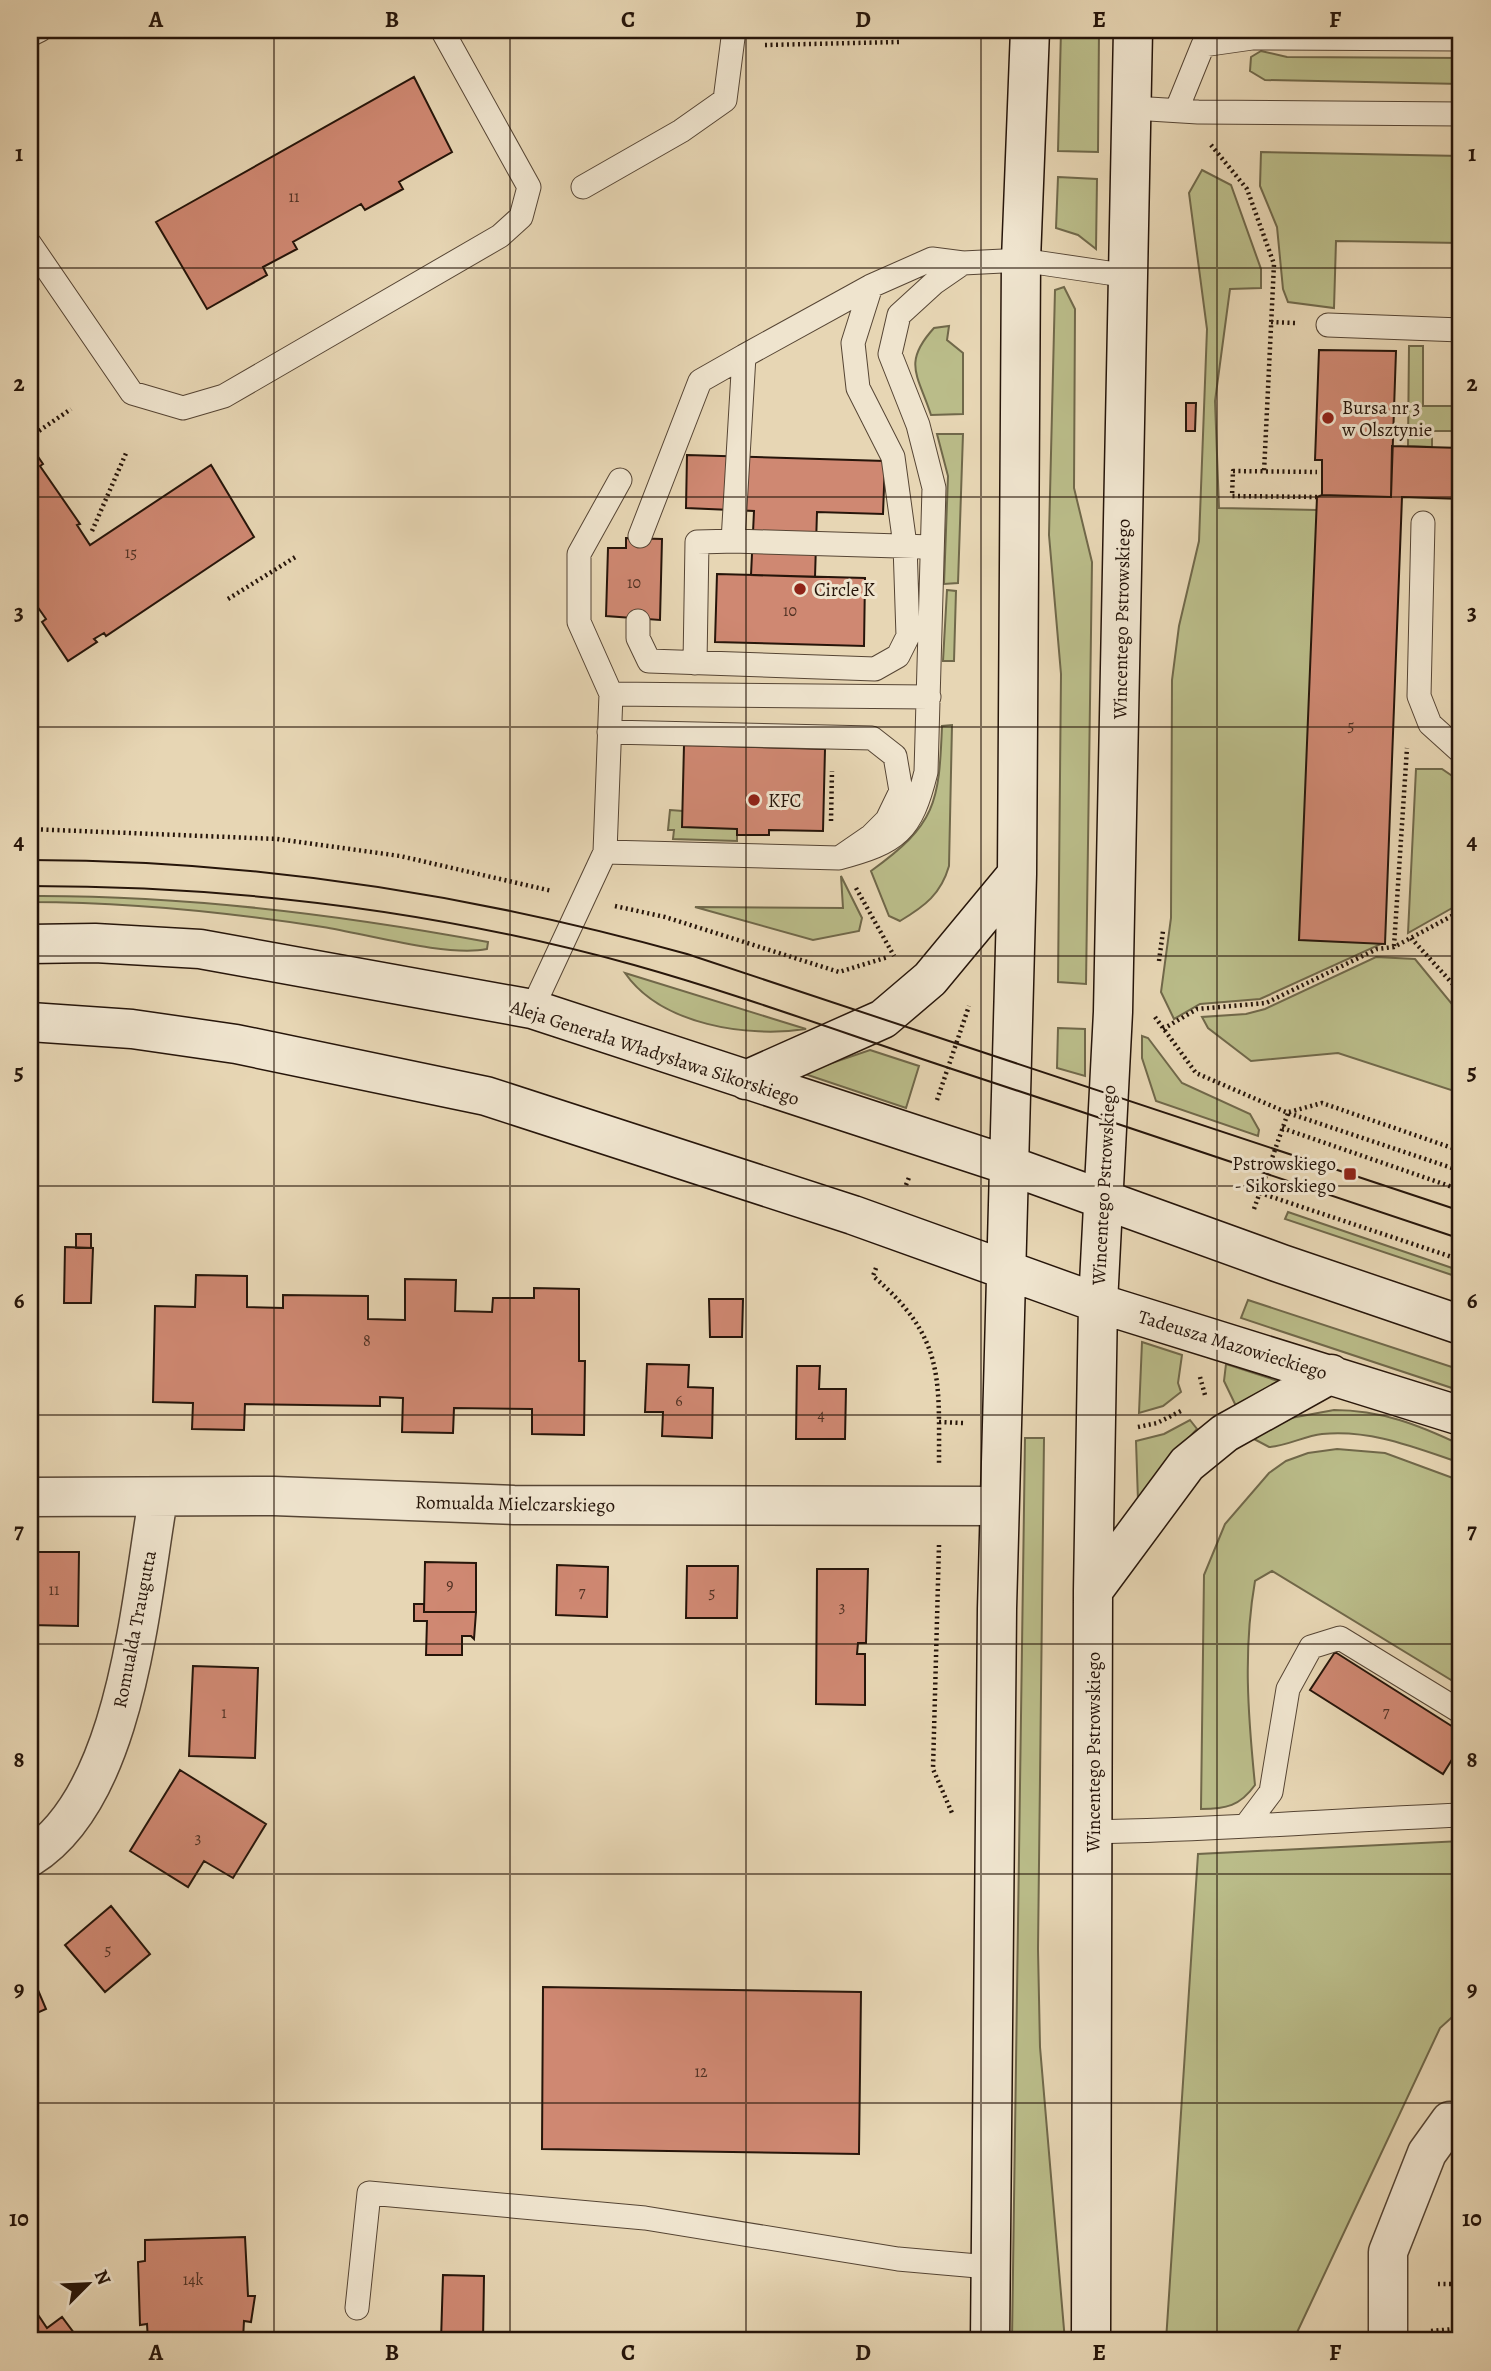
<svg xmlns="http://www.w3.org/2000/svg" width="1491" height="2371" font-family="Alegreya,serif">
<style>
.green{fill:#babc89;stroke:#70684a;stroke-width:2}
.building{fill:#cf8872;stroke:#26150a;stroke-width:2}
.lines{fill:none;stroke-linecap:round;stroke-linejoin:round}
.lane-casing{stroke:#564534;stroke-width:25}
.street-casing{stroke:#564534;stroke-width:41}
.secondary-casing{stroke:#26150a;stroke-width:41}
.path{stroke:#26150a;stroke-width:4.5;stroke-dasharray:2 3.5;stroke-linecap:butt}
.lane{stroke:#efe4ce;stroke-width:23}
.street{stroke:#efe4ce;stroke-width:38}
.secondary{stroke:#efe4ce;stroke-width:38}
.tram{stroke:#26150a;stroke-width:2}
.grid{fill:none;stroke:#26150a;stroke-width:2;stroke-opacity:0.55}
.poi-dot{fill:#8f2418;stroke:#efe4ce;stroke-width:2.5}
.labels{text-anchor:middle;stroke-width:6;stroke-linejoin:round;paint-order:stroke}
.number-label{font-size:16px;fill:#503224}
.poi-label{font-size:19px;fill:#26150a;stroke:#efe4ce;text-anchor:start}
.street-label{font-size:19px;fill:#26150a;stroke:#efe4ce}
.neatline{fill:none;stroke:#26150a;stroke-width:2.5}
.grid-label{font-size:23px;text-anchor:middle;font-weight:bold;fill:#26150a}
</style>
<rect width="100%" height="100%" fill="#e7d6b4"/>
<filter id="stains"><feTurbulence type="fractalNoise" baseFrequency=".00286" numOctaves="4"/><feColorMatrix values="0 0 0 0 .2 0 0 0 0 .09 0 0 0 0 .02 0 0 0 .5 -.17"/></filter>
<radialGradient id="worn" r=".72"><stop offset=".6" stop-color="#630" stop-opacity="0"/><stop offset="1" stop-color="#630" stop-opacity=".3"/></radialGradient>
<path class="green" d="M1061 30H1099L1098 152 1058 151Z
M1261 51 1287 57 1461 58V84L1265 80 1250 71 1251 57Z
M1261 152 1461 156V243L1336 241 1334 308 1288 302 1283 289 1277 227 1260 186Z
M1202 170 1231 185 1261 269V288L1230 289 1215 401 1219 508 1317 510 1381 944 1260 999 1200 1004 1174 1019 1161 992 1171 918 1172 680 1179 626 1199 541 1207 329 1189 193Z
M1058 177 1097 179 1096 249 1078 235 1056 228Z
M1064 287 1075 309 1074 488 1092 562 1086 984 1058 982 1061 674 1049 535 1055 290Z
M949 326 947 340 963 353V414L931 415C918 375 902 363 934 328Z
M1409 346H1423V406H1461V431H1432V447L1408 446Z
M937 434H963L958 583 944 584 948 476Z
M947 590 956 591 954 661H943Z
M952 725 949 866C941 894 925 906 900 921L889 916 871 871C936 824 939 804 942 726Z
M1416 769H1442L1461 782V903L1408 933Z
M670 810 683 811 737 829V841L673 839 674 830H668Z
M841 876 862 918 859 931 813 940 695 907 843 908Z
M30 896C184 895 337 914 488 942L487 949C446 957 367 934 323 927 226 912 128 902 30 902Z
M1376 957 1415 959 1461 1015V1090L1457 1092 1338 1053 1251 1061 1208 1028 1202 1017 1246 1014 1265 1009Z
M625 973 806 1029C748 1038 661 1025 625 973Z
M1058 1028 1085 1029V1076L1057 1068Z
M1142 1036 1148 1038 1182 1083 1250 1114 1259 1130 1258 1136 1156 1101 1142 1058Z
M870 1050 919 1066 906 1108 793 1070 826 1065Z
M1288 1212 1461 1271V1278L1285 1219Z
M1248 1300 1461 1370V1391L1241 1318Z
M1142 1342 1182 1355 1178 1383 1181 1392 1163 1406 1139 1413Z
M1226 1364 1278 1381 1279 1382 1236 1406 1224 1381Z
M1334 1410C1381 1410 1419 1425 1461 1445V1463C1416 1448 1371 1429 1322 1434 1304 1436 1287 1446 1269 1447L1254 1439 1280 1420Z
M1190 1420 1197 1429 1157 1473 1138 1501 1136 1441 1164 1434Z
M1025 1438H1044L1038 1949 1040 2047 1065 2341H1012Z
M1337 1449 1385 1453 1461 1481V1686L1272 1571 1255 1581C1243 1650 1248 1715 1255 1785 1240 1806 1226 1809 1201 1809L1204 1575 1225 1524 1269 1473 1286 1461 1308 1453Z
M1461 1841V2009L1440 2028 1293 2341H1166L1198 1854Z"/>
<path class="building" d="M414 77 452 152 399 182 403 189 365 210 361 204 293 242 297 249 263 267 267 275 207 309 156 222Z
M1319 350 1396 351 1391 497 1322 495V460H1315Z
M1186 403H1196L1195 431H1186Z
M30 445 43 464 40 466 80 524 77 525 90 545 211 465 254 537 106 636 104 633 94 639 97 642 68 661 42 622 46 619 30 596Z
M1392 446 1461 448V499L1402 497 1385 944 1299 940 1317 497 1322 495 1391 497Z
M687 455 885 461 883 514 817 512 815 577 751 575 754 511 686 508Z
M626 538 662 539 660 620 606 616 608 548H626Z
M717 574 865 578 864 646 715 642Z
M684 745 825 749 823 831 769 830V835H737V829L682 827Z
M76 1234H91V1248H76Z
M65 1247 93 1248 91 1303H64Z
M196 1275 247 1276V1307L283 1308V1295L368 1296V1319L405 1320V1279L456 1280 455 1311 492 1312 493 1298H534V1288L579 1289V1361H585L584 1435 532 1434V1409L454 1408 453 1433 402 1432 403 1398 380 1397V1406L245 1404 244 1430 192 1429 193 1403 153 1402 155 1306 195 1307Z
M709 1299H743L742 1337H710Z
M647 1364 689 1365 688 1387 713 1388 712 1438 662 1436 663 1412H645Z
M797 1366H820L819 1389H846L845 1439H796Z
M30 1552H79L78 1626 30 1625Z
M425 1562 476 1563V1612H424Z
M557 1565 608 1567 607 1617 556 1615Z
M687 1566H738L737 1618H686Z
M817 1569H868L866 1643H858L857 1654H865V1705L816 1704Z
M414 1604H424V1612H476L474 1639 471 1636H462V1655H426L427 1621H414Z
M1335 1652 1461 1732V1745L1443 1774 1310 1690Z
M193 1666 258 1668 255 1758 189 1756Z
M180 1770 266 1824 233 1878 204 1861 188 1887 130 1851Z
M111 1906 150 1954 105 1992 65 1945Z
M30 1971 46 2009 30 2016Z
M543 1987 861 1992 859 2154 542 2149Z
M245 2237 248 2296H255L251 2322 244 2321 243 2339 148 2341 147 2324 140 2325 138 2262 145 2261V2240Z
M443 2275 484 2276 483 2341H441Z
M30 2303 47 2328 62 2317 80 2341H30Z
M1454 2319H1461V2341H1454Z"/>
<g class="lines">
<defs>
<path id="lane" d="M30 35 40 30
M1133 108 1198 112 1461 114
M1177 109 1203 45 1252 38 1461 39
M583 187 681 131 725 100 734 30
M30 244 132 393 183 408 224 396 500 236 521 217 529 187 442 30
M1328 325 1461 330
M1423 523 1419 696 1430 724 1461 752
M640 536 700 381 744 356
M932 547 733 541 744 356 871 286 932 259 963 263 1021 260 1129 276
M638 621V638L649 661 875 669 898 656 908 636 905 545 893 457 858 388 853 343 871 286
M695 663 697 542 736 541
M611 694 929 697
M605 852 839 858 871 836 887 820 901 791 895 756 872 738 609 732
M839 858C898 842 911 832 926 772L934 488 918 425 890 354 899 315 934 283 963 263
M532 1009 605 852 611 694 579 622V554L620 480
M1247 1824 1271 1792 1288 1689 1311 1647 1340 1638 1461 1712
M1092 1832C1215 1830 1338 1820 1461 1815
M357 2308 369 2193 645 2218 898 2259 989 2267"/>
<path id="street" d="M30 1497 274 1496 514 1505 999 1506
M30 1857C127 1796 140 1603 158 1499
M1388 2341V2252L1427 2153 1450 2121"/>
<path id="secondary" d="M30 944 95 943 200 949 532 1009 1008 1165 1282 1264 1461 1325
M30 1022 132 1029 236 1044 486 1096 853 1215 1098 1303 1461 1416
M746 1080 883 1019 930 979 1017 874
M1093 1591 1187 1464 1225 1433 1331 1374
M990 2341 997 1609 1017 874 1021 260 1030 30
M1091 2341 1093 1591 1098 1303 1113 1012 1133 30"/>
</defs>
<use href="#lane" class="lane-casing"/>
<use href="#street" class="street-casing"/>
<use href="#secondary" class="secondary-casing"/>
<path class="path" d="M765 45 899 42V30
M1211 145 1247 189 1274 264 1264 472
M1271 322 1295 323
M30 437 71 409
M1317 497 1232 496 1233 471 1317 472
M92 531 127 451
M228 599 297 556
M831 821 832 771
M30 829 277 839 400 856 552 891
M856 888 894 956
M615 906 665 917 839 972 888 957
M1411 938 1461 993
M1394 946 1407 748
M1159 961 1163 931
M1155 1017 1196 1073 1288 1113 1461 1171
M1163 1029 1197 1009 1266 1003 1377 949 1394 947 1461 911
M937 1100 969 1006
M1289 1112 1322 1103 1461 1151
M1282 1128 1461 1190
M906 1185 910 1175
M1260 1193 1461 1260
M1254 1209 1288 1113
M876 1268 873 1276C944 1337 939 1376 939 1463
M1200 1377 1205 1395
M939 1422 963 1423
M1138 1427 1157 1423 1183 1410
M939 1545 933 1769 952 1813
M1438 2284H1461
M1431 2331 1454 2329"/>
<use href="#lane" class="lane"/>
<use href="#street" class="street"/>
<use href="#secondary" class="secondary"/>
<path class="tram" d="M30 860C254 860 472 894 687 954L1461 1211
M30 886C232 886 439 911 634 965 741 995 846 1034 952 1069 1122 1125 1292 1182 1461 1239"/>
</g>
<path class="grid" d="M274 30V2341M510 30V2341M746 30V2341M981 30V2341M1217 30V2341M30 268H1461M30 497H1461M30 727H1461M30 956H1461M30 1186H1461M30 1415H1461M30 1644H1461M30 1874H1461M30 2103H1461"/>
<g class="poi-dot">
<circle cx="1328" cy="418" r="7"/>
<circle cx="800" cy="589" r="7"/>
<circle cx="754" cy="800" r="7"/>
<rect x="1343" y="1167" width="14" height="14" rx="3.5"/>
</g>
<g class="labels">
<g class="number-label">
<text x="294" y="202">11</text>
<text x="131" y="558">15</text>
<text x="634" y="588">10</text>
<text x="790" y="616">10</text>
<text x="1351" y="731">5</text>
<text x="367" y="1346">8</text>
<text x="679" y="1406">6</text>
<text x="821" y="1420">4</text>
<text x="450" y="1590">9</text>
<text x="54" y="1595">11</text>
<text x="582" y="1597">7</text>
<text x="712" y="1598">5</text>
<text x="842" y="1612">3</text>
<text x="1386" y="1717">7</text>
<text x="224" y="1718">1</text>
<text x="198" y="1843">3</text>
<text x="108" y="1955">5</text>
<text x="701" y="2077">12</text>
<text x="193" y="2285">14k</text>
</g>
<g class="poi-label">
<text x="1342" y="414">Bursa nr 3<tspan x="1342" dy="22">w Olsztynie</tspan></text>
<text x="814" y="596">Circle K</text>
<text x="768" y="807">KFC</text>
<text x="1336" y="1170" text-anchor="end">Pstrowskiego<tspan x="1336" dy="22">- Sikorskiego</tspan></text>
</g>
<g class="street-label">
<text transform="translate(1121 619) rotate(-89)" y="7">Wincentego Pstrowskiego</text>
<text transform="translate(655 1052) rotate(18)" y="7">Aleja Generała Władysława Sikorskiego</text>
<text transform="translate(1103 1185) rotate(-87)" y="7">Wincentego Pstrowskiego</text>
<text transform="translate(1233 1344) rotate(17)" y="7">Tadeusza Mazowieckiego</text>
<text transform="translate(515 1503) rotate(1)" y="7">Romualda Mielczarskiego</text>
<text transform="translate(134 1629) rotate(-79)" y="7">Romualda Traugutta</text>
<text transform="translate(1093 1752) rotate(-90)" y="7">Wincentego Pstrowskiego</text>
</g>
</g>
<rect width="1491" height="2371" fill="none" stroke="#e7d6b4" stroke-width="77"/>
<g transform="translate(88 2284) rotate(66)" stroke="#efe4ce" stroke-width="5" paint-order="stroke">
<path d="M0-5L12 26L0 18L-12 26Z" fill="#26150a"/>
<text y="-10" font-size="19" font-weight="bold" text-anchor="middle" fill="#26150a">N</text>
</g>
<rect x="38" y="38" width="1414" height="2294" class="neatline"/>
<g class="grid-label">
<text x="156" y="27">A</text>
<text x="392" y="27">B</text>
<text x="628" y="27">C</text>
<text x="863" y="27">D</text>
<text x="1099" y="27">E</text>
<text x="1335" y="27">F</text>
<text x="19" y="161">1</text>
<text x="1472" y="161">1</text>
<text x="19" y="391">2</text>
<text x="1472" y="391">2</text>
<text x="19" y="620">3</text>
<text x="1472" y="620">3</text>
<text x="19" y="849">4</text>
<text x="1472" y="849">4</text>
<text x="19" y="1079">5</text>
<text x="1472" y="1079">5</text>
<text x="19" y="1308">6</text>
<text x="1472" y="1308">6</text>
<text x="19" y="1538">7</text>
<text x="1472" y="1538">7</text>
<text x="19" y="1767">8</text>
<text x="1472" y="1767">8</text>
<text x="19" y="1996">9</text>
<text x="1472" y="1996">9</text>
<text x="19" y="2226">10</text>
<text x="1472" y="2226">10</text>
<text x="156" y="2360">A</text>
<text x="392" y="2360">B</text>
<text x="628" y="2360">C</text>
<text x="863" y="2360">D</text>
<text x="1099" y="2360">E</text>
<text x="1335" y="2360">F</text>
</g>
<rect width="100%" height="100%" filter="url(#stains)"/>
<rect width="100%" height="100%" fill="url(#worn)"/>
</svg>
